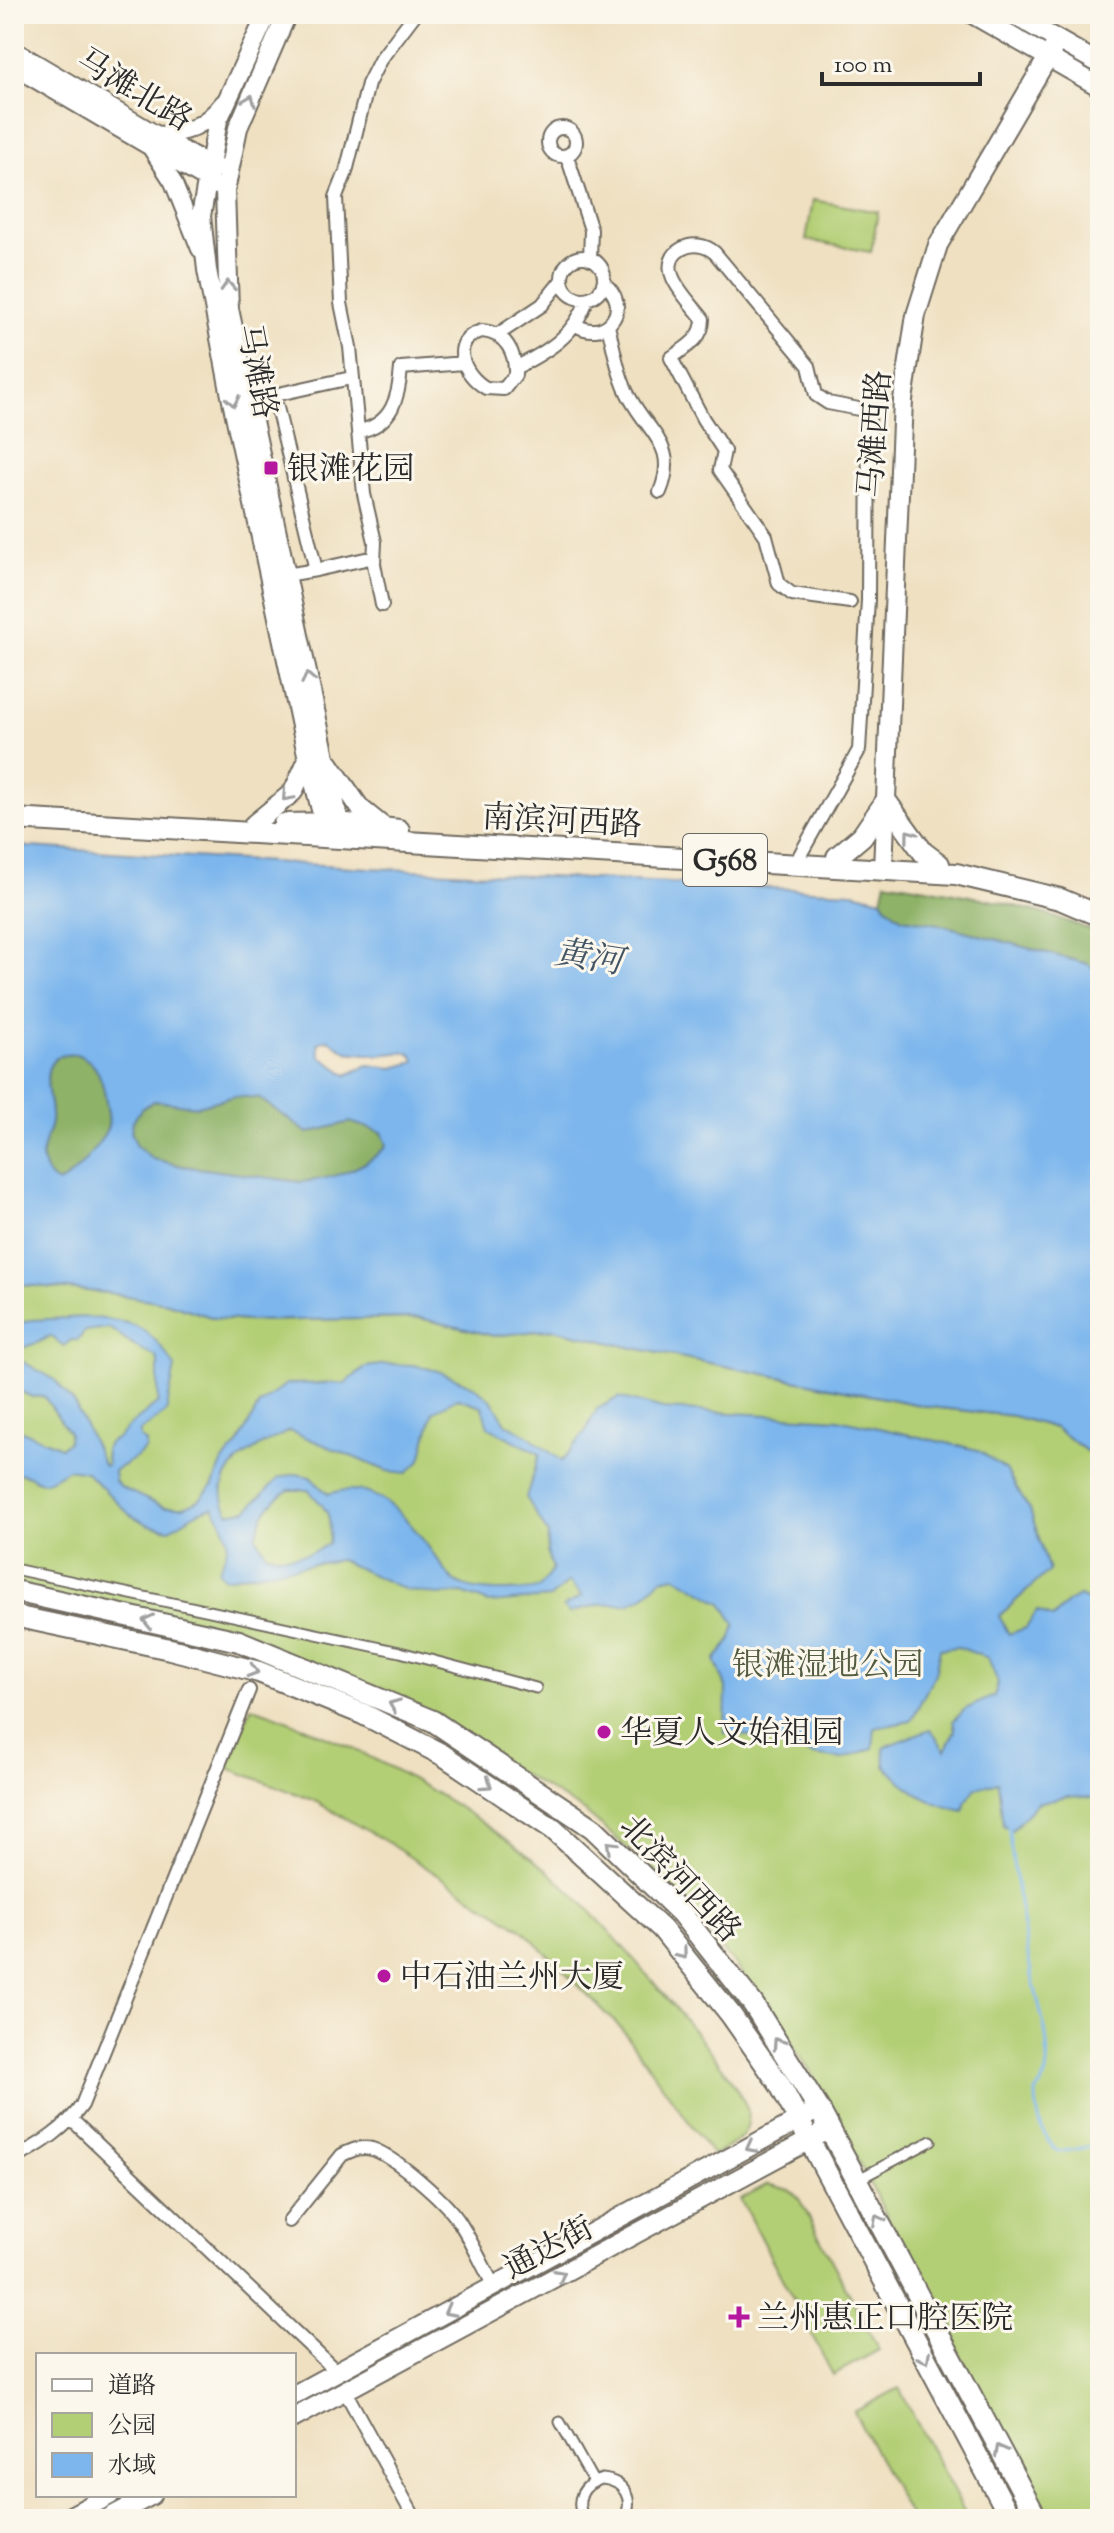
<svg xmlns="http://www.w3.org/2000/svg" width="1114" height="2533" font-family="'Sorts Mill Goudy','Noto Serif SC',serif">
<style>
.green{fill:#b3cf76;stroke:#6f7d50;stroke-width:2}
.forest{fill:#8eb267;stroke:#5c6e49;stroke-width:2}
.water{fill:#7cb6ed;stroke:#54708c;stroke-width:2;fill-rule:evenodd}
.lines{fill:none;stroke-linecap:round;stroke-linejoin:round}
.stream{stroke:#7cb6ed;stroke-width:3}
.pedestrian-casing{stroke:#706a60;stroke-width:13}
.minor-casing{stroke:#706a60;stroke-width:16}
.tertiary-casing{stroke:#706a60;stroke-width:20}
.secondary-casing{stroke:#706a60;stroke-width:22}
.primary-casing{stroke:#706a60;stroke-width:24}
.trunk-casing{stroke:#706a60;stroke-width:24}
.pedestrian{stroke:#fff;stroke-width:9}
.minor{stroke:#fff;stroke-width:12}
.tertiary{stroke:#fff;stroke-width:16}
.secondary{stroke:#fff;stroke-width:18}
.primary{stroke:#fff;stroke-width:20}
.trunk{stroke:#fff;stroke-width:20}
.oneway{stroke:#a0a0a0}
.poi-dot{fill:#b5179e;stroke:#fbf7ec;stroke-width:3}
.labels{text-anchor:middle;stroke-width:6;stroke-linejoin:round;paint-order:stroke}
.shield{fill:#fbf7ec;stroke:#696865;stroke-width:2}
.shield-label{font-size:30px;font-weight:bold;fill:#2b2b2b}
.street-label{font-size:32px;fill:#2b2b2b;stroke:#fbf7ec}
.poi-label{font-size:32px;fill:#2b2b2b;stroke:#fbf7ec;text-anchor:start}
.park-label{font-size:32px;fill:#545c42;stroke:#fbf7ec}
.water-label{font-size:34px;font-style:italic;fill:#435565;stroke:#fbf7ec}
</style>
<rect width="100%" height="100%" fill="#fbf7ec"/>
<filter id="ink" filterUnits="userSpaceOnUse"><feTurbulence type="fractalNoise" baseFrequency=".0125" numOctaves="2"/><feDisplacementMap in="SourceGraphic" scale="16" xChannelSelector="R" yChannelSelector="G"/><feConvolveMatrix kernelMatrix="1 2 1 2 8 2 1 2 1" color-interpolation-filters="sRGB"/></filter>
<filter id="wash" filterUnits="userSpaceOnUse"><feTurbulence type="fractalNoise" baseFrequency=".006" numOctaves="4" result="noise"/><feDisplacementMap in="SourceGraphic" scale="32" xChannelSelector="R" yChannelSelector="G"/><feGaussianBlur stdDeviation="1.8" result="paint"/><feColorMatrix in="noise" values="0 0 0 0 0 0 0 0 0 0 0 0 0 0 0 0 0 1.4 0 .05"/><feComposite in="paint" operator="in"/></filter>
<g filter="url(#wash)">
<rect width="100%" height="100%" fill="#efe0c1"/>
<path class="green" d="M813 200 878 212 871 252 806 240Z
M14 1284 109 1293 168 1303 214 1318 246 1321 420 1318 494 1336 554 1329 629 1347 930 1407 1013 1416 1055 1428 1100 1461V2519H1047L811 2072 745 1977 668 1883 584 1811 433 1721 239 1641 14 1591Z
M251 1707C352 1742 448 1794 533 1859 580 1895 621 1944 660 1990 684 2019 710 2048 731 2080 737 2090 746 2101 748 2112 752 2136 731 2146 713 2155L620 2027 523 1930 385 1841 313 1800 228 1768Z
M768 2184 789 2190 798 2197 879 2350 833 2375 740 2199Z
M899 2388 968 2519H911L854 2412Z"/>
<path class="forest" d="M886 881C959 894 1032 904 1100 934V973L1077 961 938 924 902 918 887 907 882 899Z
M76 1054C101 1061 104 1085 107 1108 108 1114 110 1121 108 1126 106 1138 68 1186 56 1182 48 1180 42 1164 42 1156 41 1144 50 1133 51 1121 53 1104 40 1075 53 1061 58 1054 68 1055 76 1054Z
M235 1096 259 1098 308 1133 350 1122 382 1132 388 1145C368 1168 330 1180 300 1182L182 1166 153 1159 137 1146 131 1132 133 1121 141 1109 154 1101 197 1106Z"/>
<path class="water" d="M14 846 370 868 853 892 882 899 887 907 902 918 938 924 1088 964 1100 973V1461L1055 1428 1013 1416 930 1407 629 1347 554 1329 494 1336 420 1318 246 1321 214 1318 168 1303 109 1293 14 1284ZM323 1041 329 1040 347 1052 378 1055 406 1052 413 1056 415 1062 393 1068 368 1065 347 1075 320 1056 318 1044ZM76 1054C98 1061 103 1081 106 1102 107 1109 110 1119 108 1126 105 1138 68 1186 56 1182 48 1179 42 1164 42 1156 41 1144 50 1133 51 1121 53 1104 40 1075 53 1061 58 1054 68 1055 76 1054ZM235 1096 259 1098 308 1133 350 1122 382 1132 387 1145C368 1168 329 1180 300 1182L182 1166 153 1159 137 1146 131 1132 133 1121 141 1109 154 1101 197 1106Z
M86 1317C137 1323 146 1322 175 1367L166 1413 140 1431V1438L146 1442V1448L137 1457 114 1471 115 1481 122 1488 163 1507H184L199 1500 213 1485 223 1461 237 1446 259 1405 286 1384 345 1383 366 1367 387 1364 413 1365 438 1371 474 1386 491 1400 507 1424 526 1434 562 1461 585 1432 597 1409 619 1397 663 1409 838 1419 978 1450 1006 1470 1031 1513 1049 1571 999 1616 1009 1634 1026 1628 1037 1611 1053 1618 1067 1603 1079 1596 1100 1606V1798L1067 1796 1037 1803 1012 1830 1003 1825 998 1782 976 1788 965 1803 964 1811C925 1803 913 1793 885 1766L884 1747 930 1729 945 1750 955 1731 953 1721 965 1709 994 1696 998 1683 988 1658 958 1647 940 1649 935 1674 911 1721 875 1728 873 1748 842 1759 812 1755 765 1738 725 1733 726 1687 715 1660 730 1642 735 1624 722 1603 675 1576 661 1579 643 1597 628 1604H602L569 1613 563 1607 582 1596 569 1582 550 1598 489 1603 462 1593 437 1595 406 1590 340 1560 224 1578 218 1570C233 1544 229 1532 213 1507L200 1511 170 1529 149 1525 130 1515 86 1472 68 1469C29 1495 45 1474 14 1473V1430L22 1431 61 1447 68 1442 69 1433 44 1396 32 1397 19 1391 14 1378V1325L31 1320ZM109 1328 143 1351 155 1356 158 1361V1403L127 1428 119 1437 108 1443 105 1449 107 1464 104 1466 74 1403 55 1380 18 1359 15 1354 18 1349 37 1343 50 1336 64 1346 71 1340H78L85 1331ZM457 1398 482 1406 488 1427 540 1454 526 1497 548 1534 547 1553 553 1569 539 1588C518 1592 472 1594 454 1581 447 1575 441 1563 435 1556 409 1521 378 1476 328 1494L310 1477 296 1474 279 1478 247 1510 229 1513C203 1470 260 1445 290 1431L387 1471 407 1473 421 1460 433 1412ZM289 1490H308C328 1511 333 1514 328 1544 307 1557 290 1558 267 1554L256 1537C262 1513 268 1503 289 1490Z"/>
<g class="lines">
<path class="stream" d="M1008 1824C1014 1874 1022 1923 1031 1972 1037 2002 1050 2033 1047 2064 1046 2076 1044 2083 1036 2092 1036 2114 1041 2137 1058 2152L1100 2145"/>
</g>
</g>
<g filter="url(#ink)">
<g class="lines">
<defs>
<path id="pedestrian" d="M14 1569 400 1652 536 1688
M857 2180 931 2141
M560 2422 593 2481
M585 2519C573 2501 583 2484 602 2479 624 2481 635 2499 624 2519"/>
<path id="minor" d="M548 142a14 14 0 1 1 28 0a14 14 0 1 1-28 0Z
M567 156 591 230 590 259
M562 278a21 21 0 1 1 42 0a21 21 0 1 1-42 0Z
M576 325C608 344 634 305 603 283
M608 326C614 348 618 377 630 398 649 434 679 446 660 492
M482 331C506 333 516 353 515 375L504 389 486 388C463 375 448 340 482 331Z
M497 335 542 305 562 280
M515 368C547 352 576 335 587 299
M359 431C392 425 399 397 401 368L464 363
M316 570 374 557
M286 575 316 570 274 395 351 378
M382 605 374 564 375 542 364 494 350 347 341 303 336 197 346 172 368 84 380 60 415 14
M800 855 859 750 868 600 869 411 828 403 816 395 809 366 715 253C695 235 661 251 673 278 679 292 693 306 703 319 703 339 686 347 671 358L703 419 724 451 720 470 766 536 779 584 792 594 850 602
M72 2120 337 2372
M14 2159C40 2144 65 2130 82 2105L249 1690
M289 2221 342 2155C352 2150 361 2146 372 2149 396 2157 444 2200 458 2220 472 2241 482 2265 494 2286
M345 2391 415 2519"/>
<path id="tertiary" d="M14 50 181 149 220 169
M14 67 217 186
M157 135C186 134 205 126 223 103
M151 148 173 182 200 249"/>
<path id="secondary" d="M267 14 218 120 201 216 207 270 231 396 308 759 328 837
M287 14 238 128 225 191 229 309 342 836
M972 14 1100 87
M1012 14 1100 64
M329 763 360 808 386 829
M254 824 293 792 308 759
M883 869 903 400 916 315 938 245 1058 40
M294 2395 819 2109
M294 2418 830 2129
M65 2519 110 2495
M107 2519 152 2495"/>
<path id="primary" d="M14 1591 239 1641 433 1721 593 1828 681 1913 753 2004 819 2109 1037 2519
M14 1616 170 1649 259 1672 363 1714 443 1755 553 1829 662 1929 731 2015 780 2085 1011 2519"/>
<path id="trunk" d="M14 819 956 874 1060 899 1100 916
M284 824 338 823 399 830
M837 857 862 836 886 801 923 852 939 864"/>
</defs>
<use href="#pedestrian" class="pedestrian-casing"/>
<use href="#minor" class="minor-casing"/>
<use href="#tertiary" class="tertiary-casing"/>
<use href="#secondary" class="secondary-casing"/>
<use href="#primary" class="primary-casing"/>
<use href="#trunk" class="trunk-casing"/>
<use href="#pedestrian" class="pedestrian"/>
<use href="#minor" class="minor"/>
<use href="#tertiary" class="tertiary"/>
<use href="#secondary" class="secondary"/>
<use href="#primary" class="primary"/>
<use href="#trunk" class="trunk"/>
</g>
<defs><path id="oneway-chevron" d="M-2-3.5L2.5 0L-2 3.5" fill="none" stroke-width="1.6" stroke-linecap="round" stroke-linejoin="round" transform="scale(2)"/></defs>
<g class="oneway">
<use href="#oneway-chevron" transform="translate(250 100) rotate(-68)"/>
<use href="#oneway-chevron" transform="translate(228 286) rotate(-93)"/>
<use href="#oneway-chevron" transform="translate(233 401) rotate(79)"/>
<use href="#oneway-chevron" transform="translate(308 678) rotate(-102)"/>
<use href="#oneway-chevron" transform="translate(287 796) rotate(132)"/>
<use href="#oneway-chevron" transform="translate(910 835) rotate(-127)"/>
<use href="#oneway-chevron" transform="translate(148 1621) rotate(-167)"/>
<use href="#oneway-chevron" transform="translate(253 1671) rotate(17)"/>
<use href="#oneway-chevron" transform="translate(394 1705) rotate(-158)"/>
<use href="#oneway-chevron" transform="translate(487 1784) rotate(34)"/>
<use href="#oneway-chevron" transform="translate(611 1846) rotate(-136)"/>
<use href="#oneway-chevron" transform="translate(682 1954) rotate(51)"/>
<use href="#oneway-chevron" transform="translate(778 2043) rotate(-123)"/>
<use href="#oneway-chevron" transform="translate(751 2147) rotate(152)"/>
<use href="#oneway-chevron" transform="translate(878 2220) rotate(-118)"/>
<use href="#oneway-chevron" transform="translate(560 2275) rotate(-28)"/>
<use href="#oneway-chevron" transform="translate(449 2311) rotate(151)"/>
<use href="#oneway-chevron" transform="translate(925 2358) rotate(62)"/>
<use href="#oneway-chevron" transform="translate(1000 2450) rotate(-118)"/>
</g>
</g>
<g class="poi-dot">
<rect x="263" y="460" width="16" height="16" rx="4"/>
<circle cx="604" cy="1732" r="8"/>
<circle cx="384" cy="1976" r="8"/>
<path d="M735 2305h8v8h8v8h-8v8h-8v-8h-8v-8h8z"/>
</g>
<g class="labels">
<rect class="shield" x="683" y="834" width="84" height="52" rx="6"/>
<g class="shield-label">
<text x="725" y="870">G568</text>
</g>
<g class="street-label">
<text transform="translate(135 89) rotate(31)" y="11">马滩北路</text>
<text transform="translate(258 371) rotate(79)" y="11">马滩路</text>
<text transform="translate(874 434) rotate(-86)" y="11">马滩西路</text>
<text transform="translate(562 820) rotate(3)" y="11">南滨河西路</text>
<text transform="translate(681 1878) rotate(47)" y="11">北滨河西路</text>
<text transform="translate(548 2247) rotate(-28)" y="11">通达街</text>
</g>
<g class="poi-label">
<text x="287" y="479">银滩花园</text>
<text x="620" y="1743">华夏人文始祖园</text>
<text x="400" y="1987">中石油兰州大厦</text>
<text x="757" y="2328">兰州惠正口腔医院</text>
</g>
<g class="park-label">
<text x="828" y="1675">银滩湿地公园</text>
</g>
<g class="water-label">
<text transform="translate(589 956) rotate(9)" y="12">黄河</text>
</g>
</g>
<rect width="1114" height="2533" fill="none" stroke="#fbf7ec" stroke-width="48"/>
<rect x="36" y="2353" width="260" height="144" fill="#fbf7ec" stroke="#a8a59f" stroke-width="2"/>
<rect x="52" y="2379" width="40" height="12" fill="#ffffff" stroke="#a8a59f" stroke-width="2"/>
<text x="108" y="2393" font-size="24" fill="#2b2b2b">道路</text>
<rect x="52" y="2413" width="40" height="24" fill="#b3cf76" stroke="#a8a59f" stroke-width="2"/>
<text x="108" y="2433" font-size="24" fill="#2b2b2b">公园</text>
<rect x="52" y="2453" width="40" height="24" fill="#7cb6ed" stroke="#a8a59f" stroke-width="2"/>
<text x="108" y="2473" font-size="24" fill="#2b2b2b">水域</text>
<path d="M822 72v12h158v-12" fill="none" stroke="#2b2b2b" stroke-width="4"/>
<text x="834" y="72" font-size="24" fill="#2b2b2b" stroke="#fbf7ec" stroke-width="6" paint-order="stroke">100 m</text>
</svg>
